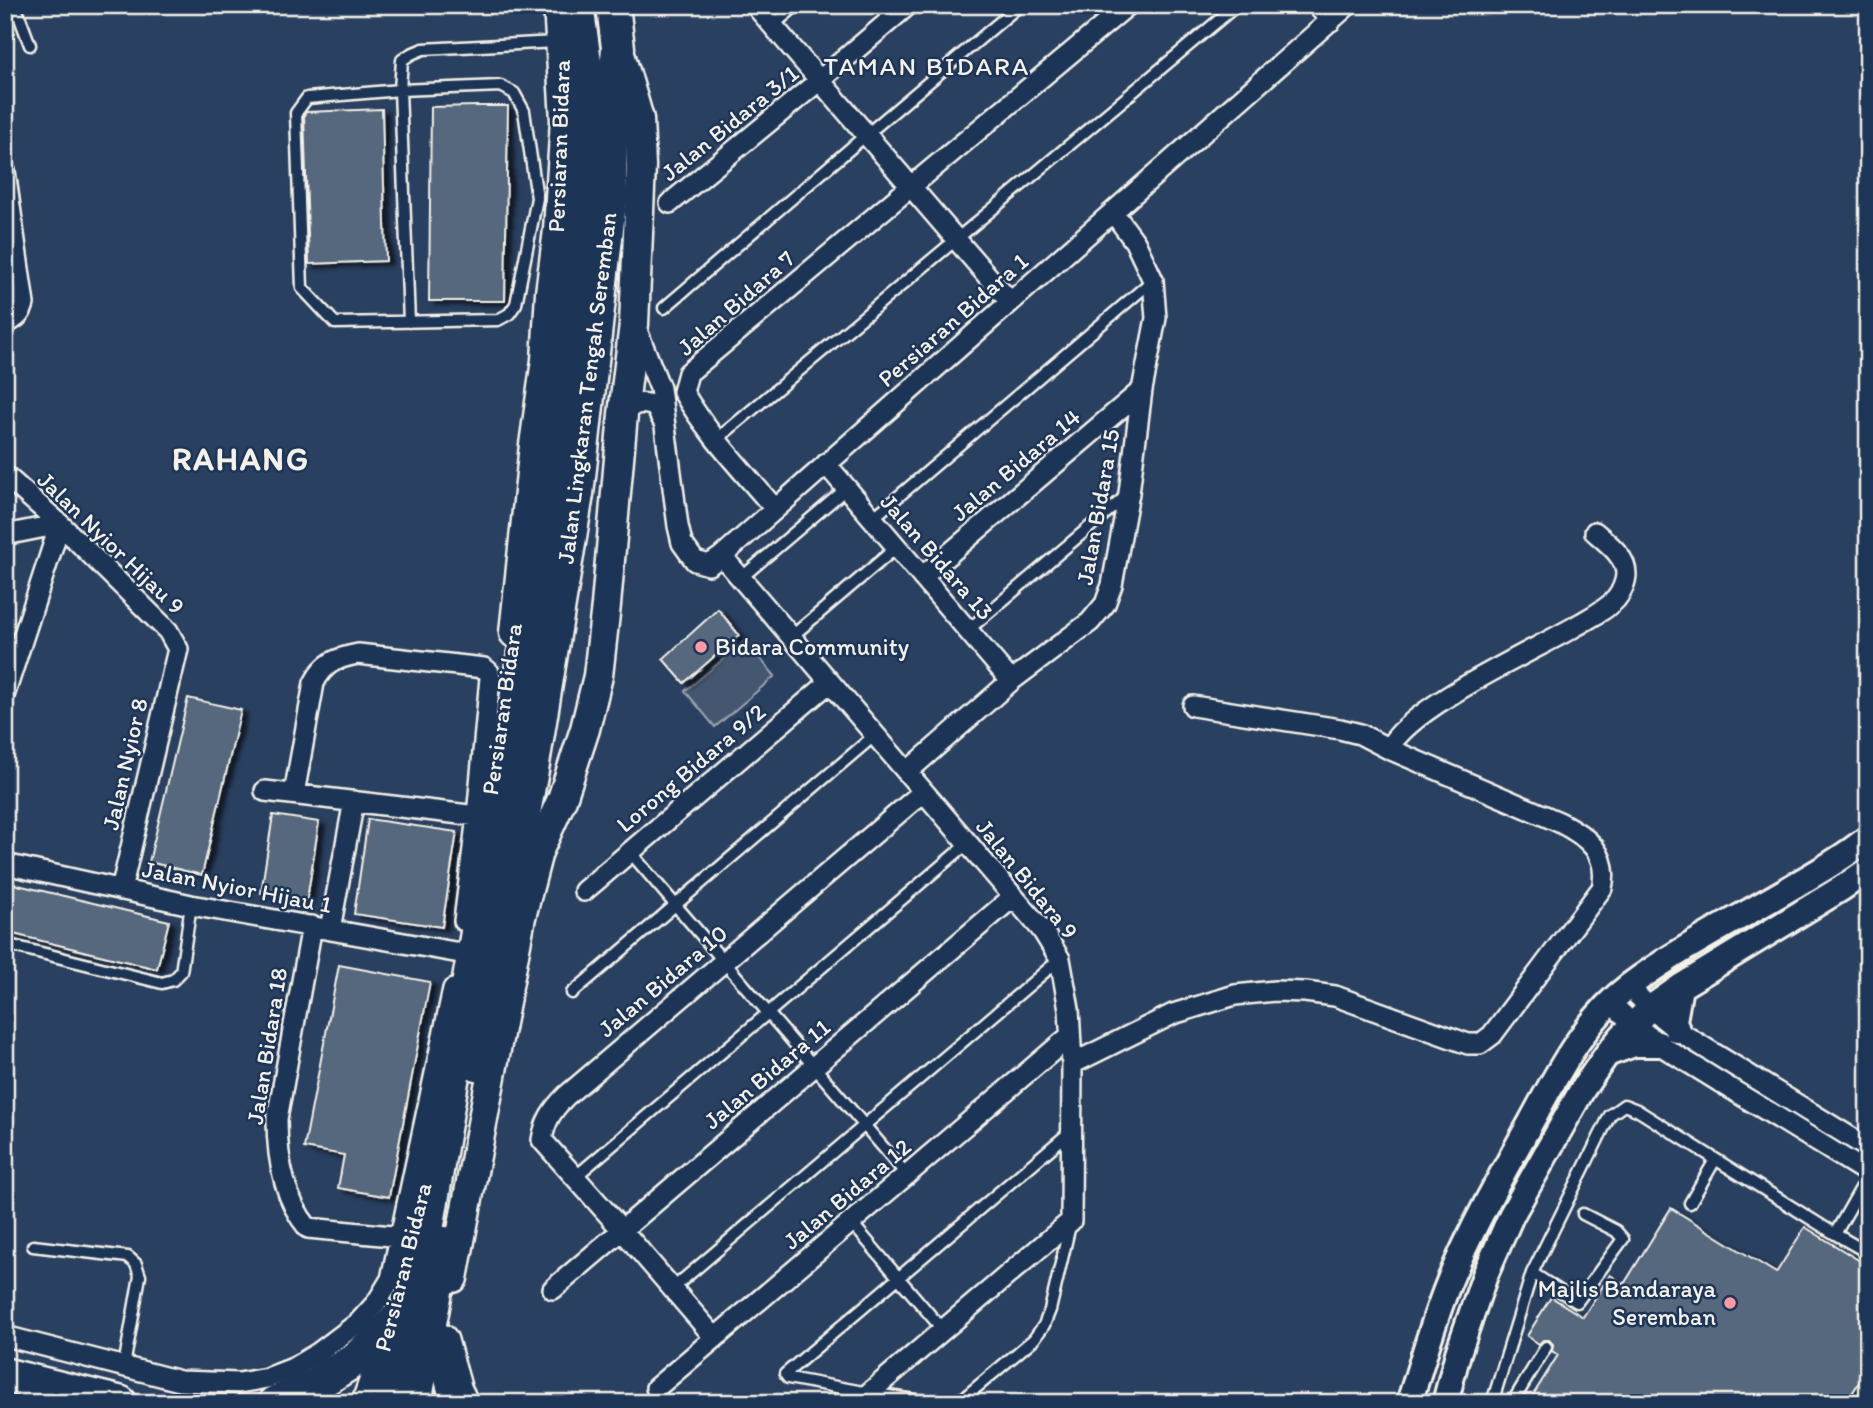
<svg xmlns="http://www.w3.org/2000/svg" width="1873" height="1408" font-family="Itim,sans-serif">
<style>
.green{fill:#445771;stroke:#9ca4ac;stroke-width:2}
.building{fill:#56677d;stroke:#f4f1e8;stroke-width:2;filter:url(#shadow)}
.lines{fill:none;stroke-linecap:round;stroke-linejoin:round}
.service-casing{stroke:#f4f1e8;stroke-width:15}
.minor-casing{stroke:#f4f1e8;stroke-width:24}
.tertiary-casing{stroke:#f4f1e8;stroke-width:30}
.secondary-casing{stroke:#f4f1e8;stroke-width:33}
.primary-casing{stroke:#f4f1e8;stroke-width:37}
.trunk-casing{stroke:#f4f1e8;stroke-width:38}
.service{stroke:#1d3557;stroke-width:10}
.minor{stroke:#1d3557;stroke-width:19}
.tertiary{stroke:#1d3557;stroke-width:24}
.secondary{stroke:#1d3557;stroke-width:28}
.primary{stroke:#1d3557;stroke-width:32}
.trunk{stroke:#1d3557;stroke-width:33}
.poi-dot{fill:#ff9aa2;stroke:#1d3557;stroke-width:2.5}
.labels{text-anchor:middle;stroke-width:5;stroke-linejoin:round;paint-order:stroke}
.street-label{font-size:24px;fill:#f4f1e8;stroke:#1d3557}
.poi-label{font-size:24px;fill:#f4f1e8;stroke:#1d3557;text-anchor:start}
.neighbourhood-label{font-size:26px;letter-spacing:2px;fill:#f4f1e8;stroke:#1d3557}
.district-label{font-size:32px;font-weight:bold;letter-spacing:2px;fill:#f4f1e8;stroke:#1d3557}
</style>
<defs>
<filter id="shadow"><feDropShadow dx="6" dy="3.5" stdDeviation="2" flood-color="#0009"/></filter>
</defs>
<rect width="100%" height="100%" fill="#2a4060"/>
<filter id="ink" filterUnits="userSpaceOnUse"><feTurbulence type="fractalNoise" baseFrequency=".0143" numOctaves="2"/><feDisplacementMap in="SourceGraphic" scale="14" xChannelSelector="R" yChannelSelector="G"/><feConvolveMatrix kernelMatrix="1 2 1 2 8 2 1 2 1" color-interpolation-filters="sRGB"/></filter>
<g filter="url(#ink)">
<path class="green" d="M745 641 775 676 715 727 685 691Z"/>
<path class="building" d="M478 106H508L505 301H429L431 107Z
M382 109 386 261 309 264 304 115 306 112Z
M718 609 739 635 684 683 663 659Z
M188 698 241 710 202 875 149 862Z
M273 815 319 822 307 900 261 893Z
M368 819 457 832 442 927 354 914Z
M5 882 169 921 157 969 5 932Z
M339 965 430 982 389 1197 338 1188 344 1155 304 1148Z
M1671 1208 1776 1273 1805 1227 1868 1266V1368L1846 1403H1528L1558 1355 1552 1351 1553 1344 1549 1340H1543L1539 1344 1527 1336 1551 1297 1583 1317 1610 1275 1624 1284Z"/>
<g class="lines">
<defs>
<path id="service" d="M15 5 30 45
M772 26 797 5
M501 86 514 93 524 111 537 198 516 304 509 314 498 320 335 323 302 288 296 113 307 98 400 90Z
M664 308 866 135 1020 5
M409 322 400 90 402 60 411 54 423 49 556 42
M716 440 1237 5
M873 518 1152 281
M741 578 847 488
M968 630 1125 497
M791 637 897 547
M630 852 907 1175
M5 944 162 983 173 980 181 972 191 905
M572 993 875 735
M575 1177 968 843
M1690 1203 1715 1160
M851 1222 943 1330
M1835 1234 1868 1253
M33 1246 128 1257 136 1264 140 1276 124 1366
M1532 1273 1577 1302 1623 1239 1616 1231 1583 1214
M672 1289 1060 959
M934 1403 869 1393 788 1378 785 1374 1070 1132
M948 1403 965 1397 1034 1339 1044 1325 1050 1310 1070 1225
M1492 1403 1532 1273 1610 1115 1624 1105 1637 1110 1835 1234 1868 1176
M1512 1403 1546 1347"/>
<path id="minor" d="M755 5 1010 302
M1317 5 1331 21
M5 171 24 304C21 315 15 319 5 324
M670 203 820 80 908 5
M636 328 660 388 678 526 682 543 695 561 709 565 722 556 1348 5
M623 414C633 403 640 401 655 406L663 421
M826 464 1011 681
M5 475 60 524 168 631 178 649 121 890
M775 509C743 471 708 435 683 392L688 373 1128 5
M5 535 60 524
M722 556 1042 930 1060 959 1069 1009 1072 1064 1071 1221 869 1393
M922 577 1142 390
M5 693 60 524
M1389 749C1407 708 1533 651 1576 626 1589 618 1605 611 1616 599 1621 593 1626 582 1626 574 1626 556 1607 543 1595 532
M907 772 1011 681 1090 622 1105 604 1112 585 1129 493 1142 390 1156 318 1153 280 1135 242 1113 212
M265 791 477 816
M294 794 314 683C324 663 336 658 358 654L484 668 489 672 490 678 477 816 464 921
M5 864 191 905 460 953
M584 891 830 682
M312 926 277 1119C277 1157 283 1198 308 1228L413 1238
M330 929 354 801
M1628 986 1650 1008 1681 1033 1868 1148
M1610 1002 1633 1024 1663 1047 1868 1173
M1072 1064 1173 1014 1235 995 1275 991 1305 992 1335 996 1468 1044H1480L1492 1035 1602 888C1610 854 1587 836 1559 822L1389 749 1360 734 1340 729 1193 706
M553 1289 1013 897
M5 1336 180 1381 239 1383 267 1378 293 1368 318 1353 359 1322 377 1302 391 1279 453 989
M715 1338 622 1230 542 1140C545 1121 552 1110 566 1096L923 792
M656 1388 1070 1036"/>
<path id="tertiary" d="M1677 1030 1674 1021 1680 987
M1607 1054 1634 1044H1658
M1409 1403C1422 1363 1433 1321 1449 1282 1472 1227 1502 1174 1531 1122 1557 1074 1585 1019 1629 986 1680 948 1738 919 1792 887 1818 872 1844 857 1868 838
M1445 1403 1458 1353 1485 1275 1511 1216 1582 1090 1607 1054 1622 1036 1650 1008 1680 987 1842 888 1868 870"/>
<path id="secondary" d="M514 633 534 445 546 360 550 293 558 230 565 120 558 5
M453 1278 521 917 538 852 562 799 585 729 598 676 606 605 623 414 634 324 641 166 639 119 620 54
M366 1403 395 1321"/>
<path id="primary" d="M477 1064 532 770 577 494 610 202 611 128 618 48 613 5
M386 1403 395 1373 428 1224 549 504 580 253 586 141 585 62 577 5
M415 1403 445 1243"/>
<path id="trunk" d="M441 1341 455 1391 461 1403
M5 1375 120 1403
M275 1403 315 1385 356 1359 395 1321"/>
</defs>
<use href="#service" class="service-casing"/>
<use href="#minor" class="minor-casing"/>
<use href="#tertiary" class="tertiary-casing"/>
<use href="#secondary" class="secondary-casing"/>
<use href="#primary" class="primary-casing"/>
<use href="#trunk" class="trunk-casing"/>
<use href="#service" class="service"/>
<use href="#minor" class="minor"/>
<use href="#tertiary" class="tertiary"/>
<use href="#secondary" class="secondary"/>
<use href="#primary" class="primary"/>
<use href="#trunk" class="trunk"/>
</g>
</g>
<g class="poi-dot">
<circle cx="701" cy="647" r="7"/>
<circle cx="1730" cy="1303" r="7"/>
</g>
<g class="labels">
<g class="street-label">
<text transform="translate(730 123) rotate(-39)" y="8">Jalan Bidara 3/1</text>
<text transform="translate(559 146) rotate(-88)" y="8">Persiaran Bidara</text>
<text transform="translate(736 303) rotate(-41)" y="8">Jalan Bidara 7</text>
<text transform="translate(953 320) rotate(-41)" y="8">Persiaran Bidara 1</text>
<text transform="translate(587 388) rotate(-83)" y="8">Jalan Lingkaran Tengah Seremban</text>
<text transform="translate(1016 465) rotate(-40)" y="8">Jalan Bidara 14</text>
<text transform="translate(1098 507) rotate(-80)" y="8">Jalan Bidara 15</text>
<text transform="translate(111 543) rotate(44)" y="8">Jalan Nyior Hijau 9</text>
<text transform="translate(937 557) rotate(49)" y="8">Jalan Bidara 13</text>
<text transform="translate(502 709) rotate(-82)" y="8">Persiaran Bidara</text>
<text transform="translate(125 764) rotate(-77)" y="8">Jalan Nyior 8</text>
<text transform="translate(691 768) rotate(-40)" y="8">Lorong Bidara 9/2</text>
<text transform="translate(1027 879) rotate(51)" y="8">Jalan Bidara 9</text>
<text transform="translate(237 887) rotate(11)" y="8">Jalan Nyior Hijau 1</text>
<text transform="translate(663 981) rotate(-40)" y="8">Jalan Bidara 10</text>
<text transform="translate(267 1046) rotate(-81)" y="8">Jalan Bidara 18</text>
<text transform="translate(767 1074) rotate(-40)" y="8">Jalan Bidara 11</text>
<text transform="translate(847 1194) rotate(-40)" y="8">Jalan Bidara 12</text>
<text transform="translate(403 1267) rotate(-76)" y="8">Persiaran Bidara</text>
</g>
<g class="poi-label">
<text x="715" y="655">Bidara Community</text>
<text x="1716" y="1297" text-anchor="end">Majlis Bandaraya<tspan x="1716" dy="28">Seremban</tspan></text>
</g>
<g class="neighbourhood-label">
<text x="927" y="75">TAMAN BIDARA</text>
</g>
<g class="district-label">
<text x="241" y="470">RAHANG</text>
</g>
</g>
<rect width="1873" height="1408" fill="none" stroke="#1d3557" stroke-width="28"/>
<rect x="14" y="14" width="1845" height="1380" fill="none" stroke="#f4f1e8" stroke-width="2.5" filter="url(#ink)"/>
</svg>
